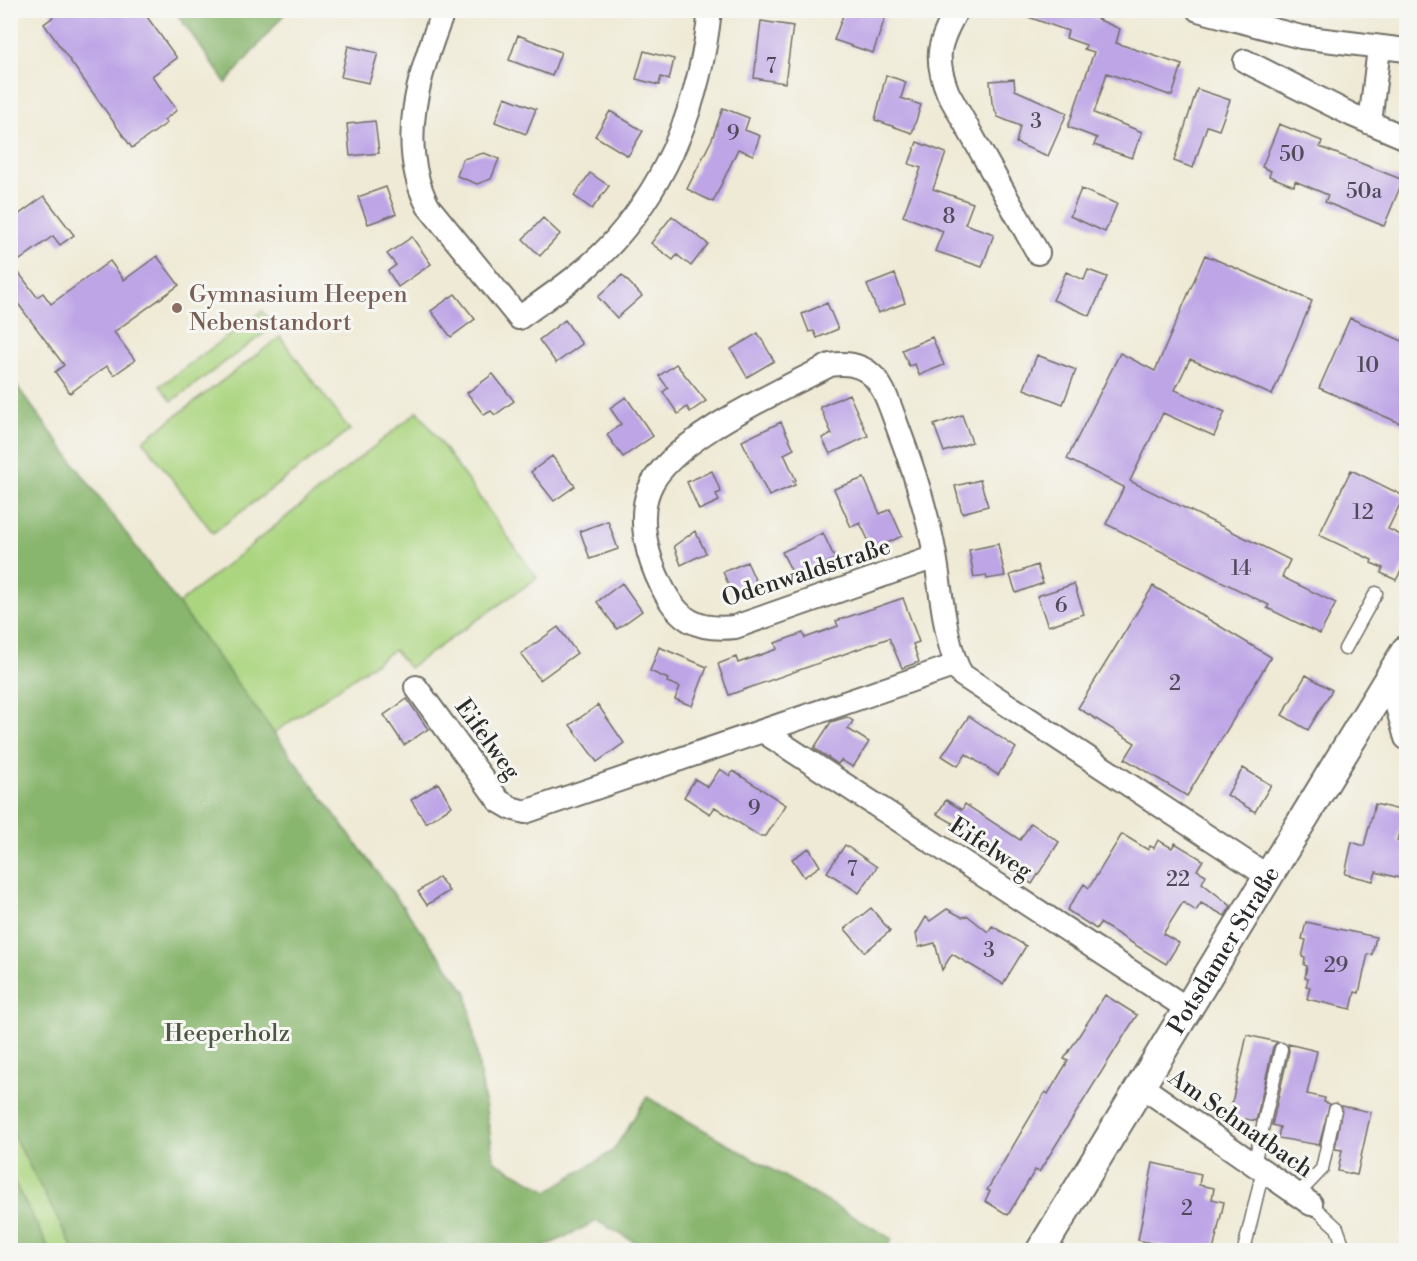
<svg xmlns="http://www.w3.org/2000/svg" width="1417" height="1261" font-family="'Libre Bodoni',serif">
<style>
.green{fill:#acd580;stroke:#6c8056;stroke-width:1.5}
.forest{fill:#89b66e;stroke:#5a704c;stroke-width:1.5}
.building{fill:#bea5e6}
.lines{fill:none;stroke-linecap:round;stroke-linejoin:round}
.service-casing{stroke:#706e66;stroke-width:15}
.minor-casing{stroke:#706e66;stroke-width:26}
.tertiary-casing{stroke:#706e66;stroke-width:32}
.service{stroke:#fff;stroke-width:12}
.minor{stroke:#fff;stroke-width:22}
.tertiary{stroke:#fff;stroke-width:28}
.education-dot{fill:#8d6e63;stroke:#f6f6f2;stroke-width:2}
.labels{text-anchor:middle;stroke-width:6;stroke-linejoin:round;paint-order:stroke}
.number-label{font-size:21px;fill:#504a5a}
.education-label{font-size:24px;fill:#785e54;stroke:#f6f6f2;text-anchor:start}
.street-label{font-size:24px;fill:#2b2b2b;stroke:#f6f6f2}
.park-label{font-size:24px;fill:#4b5640;stroke:#f6f6f2}
</style>
<rect width="100%" height="100%" fill="#f6f6f2"/>
<filter id="ink" filterUnits="userSpaceOnUse"><feTurbulence type="fractalNoise" baseFrequency=".0167" numOctaves="2"/><feDisplacementMap in="SourceGraphic" scale="12" xChannelSelector="R" yChannelSelector="G"/><feConvolveMatrix kernelMatrix="1 2 1 2 8 2 1 2 1" color-interpolation-filters="sRGB"/></filter>
<filter id="wash" filterUnits="userSpaceOnUse"><feTurbulence type="fractalNoise" baseFrequency=".008" numOctaves="4" result="noise"/><feDisplacementMap in="SourceGraphic" scale="24" xChannelSelector="R" yChannelSelector="G"/><feGaussianBlur stdDeviation="1.35" result="paint"/><feColorMatrix in="noise" values="0 0 0 0 0 0 0 0 0 0 0 0 0 0 0 0 0 1.4 0 .05"/><feComposite in="paint" operator="in"/></filter>
<g filter="url(#wash)">
<rect width="100%" height="100%" fill="#efead5"/>
<path class="green" d="M262 311 274 326 172 401 160 386Z
M280 337 350 430 213 533 143 441Z
M10 377 178 604 418 411 537 578 409 668 394 650 274 733 467 993 509 1250H11Z"/>
<path class="forest" d="M284 10 286 12 226 83 175 11Z
M10 377 467 993 494 1161 548 1191 613 1151 647 1097 892 1239 886 1250H854L842 1245 838 1250H649L597 1221 538 1250H74L11 1131Z
M11 1176 50 1250H11Z"/>
<g id="blocks">
<path class="building" d="M49 10H142L177 58 152 76 177 110 164 120 167 123 132 148 44 24 53 17Z
M845 10H863L885 18 873 53 834 40Z
M1017 10H1077L1120 29 1116 43 1182 65 1172 96 1107 73 1094 113 1142 132 1132 158 1094 145 1097 138 1068 127 1094 52 1084 49 1086 45 1066 38 1068 31 1017 13Z
M761 21 793 26 785 83 754 78Z
M518 35 561 52 552 76 509 60Z
M348 46 378 53 369 83 341 77Z
M644 51 674 59 669 80 661 77 659 85 636 79Z
M886 75 906 82 901 98 921 105 912 133 875 120Z
M1014 79 1015 90 1067 113 1048 156 1016 143 1020 126 998 117 992 103 990 81Z
M1197 89 1230 100 1219 130 1207 126 1193 168 1174 161Z
M505 97 536 109 526 134 495 122Z
M723 108 749 118 745 130 760 136 753 155 738 149 713 202 687 189 712 139Z
M610 111 643 131 628 156 595 136Z
M375 121 379 153 350 156 347 124Z
M1279 124 1322 141 1320 147 1403 180 1384 226 1325 202 1328 195 1295 181 1294 186 1269 176 1271 171 1262 167Z
M917 142 946 153 933 189 973 203 965 224 994 234 982 267 935 251 943 231 903 216 921 168 909 164Z
M484 153 499 159 491 179 477 184 457 176 463 159Z
M590 173 609 186 592 209 574 196Z
M386 187 396 214 368 224 358 197Z
M1081 189 1117 204 1105 232 1070 216Z
M44 196 74 235 60 245 53 236 13 265 37 297 43 293 51 304 110 261 124 280 157 256 179 285 114 332 135 360 114 375 107 366 70 393 55 372 64 365 10 293V221Z
M672 216 708 244 691 266 677 255 673 260 651 243Z
M543 218 560 234 540 256 523 239Z
M412 237 431 264 398 287 388 271 396 265 387 254Z
M1205 255 1312 301 1272 395 1190 359 1175 390 1225 412 1214 436 1163 413 1130 481 1290 560 1282 577 1336 603 1320 634 1267 608 1269 605 1106 524 1124 487 1067 459 1120 353 1155 371Z
M1088 270 1107 277 1090 316 1053 300 1066 272 1084 280Z
M895 274 905 303 878 313 867 285Z
M622 275 642 296 617 318 598 297Z
M455 294 475 319 451 337 431 311Z
M827 303 838 329 817 338 814 331 809 332 802 314Z
M1350 318 1407 343V426L1319 388Z
M565 320 582 344 556 363 539 340Z
M758 333 774 361 747 377 731 349Z
M932 337 944 365 919 375 915 364 909 366 902 350Z
M1037 355 1076 370 1063 404 1024 389Z
M676 364 706 401 690 412 687 407 678 414 663 392 668 388 659 376Z
M493 374 514 401 495 415 491 411 484 415 467 393Z
M849 394 868 436 830 454 822 438 832 434 820 407Z
M626 397 653 436 623 457 607 435 621 424 610 408Z
M962 415 972 442 944 452 934 425Z
M781 422 794 449 784 454 796 480 793 481 795 485 769 496 742 441Z
M552 456 575 486 554 501 531 472Z
M1351 470 1404 496 1388 529 1407 538V560L1396 580 1381 573 1383 568 1371 563 1372 560 1319 535Z
M712 471 721 492 716 494 719 501 699 510 687 482Z
M864 478 880 514 890 509 902 536 873 550 860 523 851 527 834 489Z
M980 480 988 506 962 513 955 486Z
M608 521 618 549 590 559 580 531Z
M695 531 706 553 681 565 674 546Z
M823 533 835 559 795 578 782 552Z
M998 544 1005 576 987 579 986 575 974 577 969 550Z
M747 562 758 586 734 597 723 572Z
M1037 565 1043 583 1016 593 1010 575Z
M622 583 642 611 617 629 597 602Z
M1074 584 1084 614 1048 626 1037 596Z
M1153 586 1271 657 1187 796 1125 759 1135 743 1078 708Z
M903 598 919 642 913 644 919 662 902 668 889 638 729 695 718 664 736 657 738 663 777 649 775 643 803 633 805 638 838 626 836 621Z
M558 627 577 653 540 680 521 654Z
M659 647 707 667 692 706 675 699 680 687 667 682 668 679 650 671Z
M1306 675 1332 690 1308 730 1282 715Z
M407 699 428 729 404 745 384 715Z
M598 705 624 743 597 762 570 725Z
M969 716 1016 748 998 775 966 754 958 766 942 756Z
M847 717 853 721 848 729 869 742 853 767 841 760 838 764 814 748 831 722Z
M1243 768 1271 785 1255 812 1227 795Z
M720 769 730 776 733 771 786 805 766 836H759L715 807 710 814 684 797 695 779 708 787Z
M438 783 452 806 426 823 411 800Z
M946 800 962 810 965 804 1020 840 1031 823 1059 842 1032 884 1009 869 1013 862 975 839 972 843 950 829 953 823 937 814Z
M1375 804 1404 811 1397 841 1407 844V880L1376 872 1373 881 1345 874 1352 842 1364 846Z
M1122 834 1148 850 1150 846 1154 848 1158 840 1172 848 1175 843 1203 860 1197 870 1206 875 1202 883 1231 906 1225 916 1201 903 1196 911 1183 902 1163 934 1179 943 1166 964 1100 923 1096 929 1067 910 1084 884 1089 888Z
M845 845 877 867 859 893 827 872Z
M809 848 820 866 804 877 792 859Z
M439 877 449 891 427 905 418 892Z
M871 908 890 931 865 952 845 929Z
M947 909 962 917 968 916 988 932 992 926 1026 946 1003 984 952 954 942 970 935 943 919 947 916 934 926 917 930 921Z
M1306 922 1376 937 1372 955 1368 954 1359 993 1355 992 1351 1009 1307 999 1310 987 1306 986 1308 979 1305 978 1307 966 1304 965 1305 958 1302 957 1306 940 1302 939Z
M1105 995 1137 1015 1039 1172 1035 1170 1008 1215 985 1201 990 1191 987 1190 1045 1092 1048 1094 1068 1061 1064 1059Z
M1247 1035 1277 1042 1273 1047 1256 1121 1229 1116Z
M1288 1044 1317 1051 1307 1094 1325 1098 1324 1102 1330 1104 1319 1145 1278 1138 1280 1127 1272 1125 1289 1051Z
M1342 1106 1371 1112 1357 1175 1338 1171 1342 1150 1335 1149Z
M1153 1163 1201 1174 1199 1185 1214 1188 1212 1199 1224 1202 1213 1251H1185L1138 1240Z"/>
</g>
</g>
<g filter="url(#ink)">
<use href="#blocks" fill-opacity="0" stroke="#706e66" stroke-width="1.5"/>
<g class="lines">
<defs>
<path id="service" d="M1406 10V11
M1345 649 1376 593
M1254 1164 1281 1049
M1298 1194 1322 1169 1335 1110
M1311 1204 1337 1228 1345 1250
M1244 1250 1263 1170"/>
<path id="minor" d="M444 10C419 72 396 144 428 206L519 318C552 294 588 271 615 240 672 175 701 95 710 10
M957 10C938 43 934 58 948 93L1038 253
M1198 10 1301 37 1406 50
M1245 61 1352 115 1406 138
M1370 123 1379 48
M935 557 735 627C698 631 679 621 662 587 648 559 637 521 649 490 668 440 782 390 830 365 877 357 885 393 898 428 914 470 927 511 935 555 941 588 945 648 962 675L1269 877
M1389 679 1406 738
M416 687 499 801 511 808 525 812 956 665
M764 732 1188 1009
M1141 1086 1311 1204"/>
<g id="tertiary">
<path id="s1" d="M1041 1250 1406 650"/>
</g>
</defs>
<use href="#service" class="service-casing"/>
<use href="#minor" class="minor-casing"/>
<use href="#tertiary" class="tertiary-casing"/>
<use href="#service" class="service"/>
<use href="#minor" class="minor"/>
<use href="#tertiary" class="tertiary"/>
</g>
</g>
<circle class="education-dot" cx="177" cy="308" r="6"/>
<g class="labels">
<g class="number-label">
<text x="771" y="73">7</text>
<text x="1036" y="128">3</text>
<text x="733" y="140">9</text>
<text x="1292" y="161">50</text>
<text x="1364" y="198">50a</text>
<text x="949" y="223">8</text>
<text x="1368" y="372">10</text>
<text x="1363" y="519">12</text>
<text x="1241" y="575">14</text>
<text x="1061" y="612">6</text>
<text x="1175" y="690">2</text>
<text x="754" y="815">9</text>
<text x="852" y="876">7</text>
<text x="1178" y="886">22</text>
<text x="989" y="957">3</text>
<text x="1336" y="972">29</text>
<text x="1187" y="1215">2</text>
</g>
<g class="education-label">
<text x="189" y="302">Gymnasium Heepen<tspan x="189" dy="28">Nebenstandort</tspan></text>
</g>
<g class="street-label">
<text transform="translate(806 572) rotate(-18)" y="8">Odenwaldstraße</text>
<text transform="translate(488 739) rotate(54)" y="8">Eifelweg</text>
<text transform="translate(991 848) rotate(33)" y="8">Eifelweg</text>
<text dy="8" stroke="none"><textPath href="#s1" startOffset="351">Potsdamer Straße</textPath></text>
<text transform="translate(1241 1123) rotate(35)" y="8">Am Schnatbach</text>
</g>
<g class="park-label">
<text x="227" y="1041">Heeperholz</text>
</g>
</g>
<rect width="1417" height="1261" fill="none" stroke="#f6f6f2" stroke-width="36"/>
</svg>
